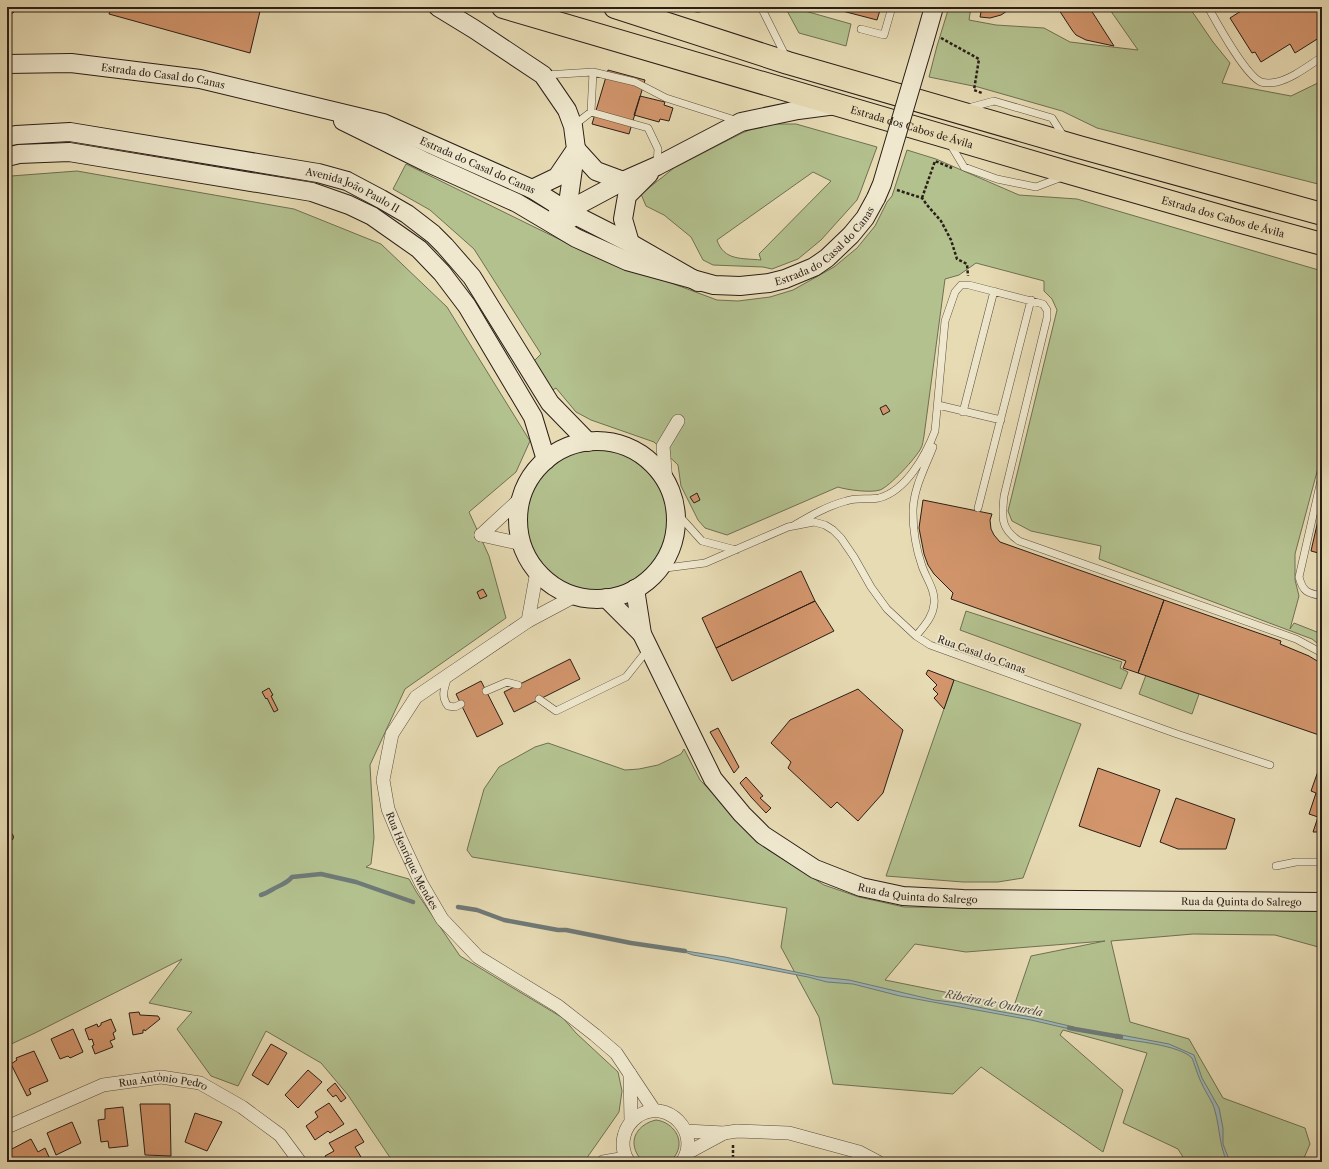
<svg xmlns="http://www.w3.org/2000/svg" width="1329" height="1169" font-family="'Libre Caslon Text',serif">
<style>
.green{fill:#b3c18f;stroke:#6f7053;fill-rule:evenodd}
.water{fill:#9cb8b9;stroke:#6f7a78}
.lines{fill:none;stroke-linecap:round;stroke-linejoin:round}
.stream{stroke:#6f7a78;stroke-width:4.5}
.building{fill:#d2956c;stroke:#2b1e17}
.lane-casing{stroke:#5a4d3e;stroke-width:8}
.street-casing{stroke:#5a4d3e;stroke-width:14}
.secondary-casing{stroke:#2b1e17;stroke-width:20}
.highway-casing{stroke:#2b1e17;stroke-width:24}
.path{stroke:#2b1e17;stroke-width:2.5;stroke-dasharray:3 2;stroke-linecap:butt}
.lane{stroke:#efe8ce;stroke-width:7}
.street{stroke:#efe8ce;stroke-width:13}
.secondary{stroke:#efe8ce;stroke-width:18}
.highway{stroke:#e7dbb4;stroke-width:22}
.secondary-bridge-casing{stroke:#2b1e17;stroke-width:20;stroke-linecap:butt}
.secondary-bridge{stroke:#efe8ce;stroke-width:18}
.labels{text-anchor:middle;stroke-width:3.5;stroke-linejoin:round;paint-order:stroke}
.street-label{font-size:10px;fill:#2b1e17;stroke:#efe8ce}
.water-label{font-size:11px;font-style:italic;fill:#4d4c48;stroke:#efe8ce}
</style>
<rect width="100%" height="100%" fill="#e7dbb4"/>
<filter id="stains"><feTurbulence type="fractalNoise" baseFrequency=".005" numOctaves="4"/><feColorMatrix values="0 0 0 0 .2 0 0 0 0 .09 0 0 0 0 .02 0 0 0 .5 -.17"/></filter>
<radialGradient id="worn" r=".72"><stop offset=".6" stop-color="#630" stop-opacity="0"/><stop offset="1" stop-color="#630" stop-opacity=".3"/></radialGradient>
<path class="green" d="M785 7H806L805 11 851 24 846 46 799 33Z
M949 7H971L969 20 996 25 1044 28 1070 42 1138 50 1108 7H1189L1213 42 1230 63 1222 83 1291 96 1322 81V185L1097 128 1062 111 978 87 929 77 937 46Z
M775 124H796L877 147 860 193 857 200 821 240 798 259 772 269 763 267 713 265 703 260 691 237 664 215 646 206 641 194 674 168 742 133 757 127ZM813 172 831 181 759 254 761 260C742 258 724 261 717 240Z
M907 150 936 159 1019 195 1077 199 1322 271V453L1295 554V580L1299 596 1290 629 1294 623 1322 634V647L1312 639 1099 559 1101 546 1031 531 1012 521 1008 511 1057 310 1052 299 1044 291V281L976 263 959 275 945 279 924 436C923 440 923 445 921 448 917 457 889 487 880 490 871 493 847 490 838 487L727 535 705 528 698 520 681 486 678 465 654 442 591 420 576 412 556 388 551 391 534 361 541 354 474 249 430 210 393 189 406 164 577 248 717 300 738 301 770 297 793 290 834 267 857 248 875 226 887 202 892 196Z
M77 171 294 209 381 244 447 307 530 441 516 472 469 512 489 556 506 618 405 689 370 765 374 838 371 864 366 867 409 879 417 893 460 956 563 1018 576 1033 618 1072 622 1091 619 1112 584 1162H393L348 1095 321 1063 266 1031 238 1086 211 1076 177 1029 192 1012 149 1003 182 959 35 1033 7 1046V177L11 176Z
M526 520a71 71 0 1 1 142 0a71 71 0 1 1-142 0Z
M966 611 1122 662 1120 668 1128 672 1121 689 960 630Z
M1146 675 1199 694 1192 714 1139 694Z
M954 680 1081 724 1023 878 998 882H963L886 876Z
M548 743 625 770 639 769 658 765 681 754 684 749 700 780 767 849 824 885 859 897 904 907 1322 911V948L1275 935 1193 934 1111 941 1130 1022 1189 1039 1223 1098 1305 1128 1310 1144 1304 1158 1305 1162H1186L1178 1149 1123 1123 1147 1053 1063 1030 1060 1035 1123 1090 1103 1152 981 1067 953 1094 833 1084 819 1017 781 947 787 908 472 857 467 850 484 789 499 767 535 747ZM1105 941 1031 956 1014 1006 885 980 915 944 966 952Z
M656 1120C673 1122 686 1140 675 1156 670 1162 665 1162 658 1162 655 1162 650 1163 646 1162 643 1161 641 1159 639 1157 627 1140 638 1124 656 1120Z"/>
<path class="water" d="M679 950 725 957 819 977 849 980 934 1000 959 1003 997 1011 1031 1017 1074 1027V1030L1031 1020 900 996 853 984 827 982 808 977 693 955Z
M1116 1034 1169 1044 1194 1055 1202 1078 1219 1108 1223 1128V1144L1230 1162H1227C1219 1144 1220 1129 1215 1111 1213 1102 1206 1093 1202 1084 1199 1079 1193 1060 1192 1058 1179 1045 1134 1041 1115 1038Z"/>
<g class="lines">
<path class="stream" d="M261 895C270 892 272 889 279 886 285 883 288 882 292 877L321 874 356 882 413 902
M458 907 477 910 504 920 558 930H566L631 943 685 951
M1069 1028 1121 1037"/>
</g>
<path class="building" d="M7 7H19L13 13 7 14Z
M111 7H261L250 53 109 14Z
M827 7H881L877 20Z
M982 7H1021L1016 11H1007L1001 15 990 18 980 17Z
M1057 7H1089L1114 46 1086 40 1076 35 1072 30Z
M1239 7H1322V36L1295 53 1290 44 1261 62 1255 52 1252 53 1230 18 1241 11Z
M608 70 645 80 629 134 592 124Z
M640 96 665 102 664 105 673 108 669 121 660 119 659 122 634 115Z
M886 405 890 411 883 415 880 408Z
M697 493 700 500 694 503 690 497Z
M923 500 992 514 990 520 991 529 994 535 1000 542 1164 600 1138 673 1123 668 1126 661 951 599 953 593 934 574 928 565 924 554 919 528Z
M1322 503V554L1311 551Z
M801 571 815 601 716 648 702 618Z
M483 589 487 596 480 599 477 592Z
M1164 600 1281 641 1280 644 1309 656 1322 664V736L1138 673Z
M815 601 834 631 732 681 716 648Z
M570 659 580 679 514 712 504 692Z
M928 670 954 680 944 709 934 698 938 694 933 689 937 685 926 674Z
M481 681 503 724 477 737 456 694Z
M269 688 273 695 271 696 278 710 274 712 267 698 266 699 262 692Z
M858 689 903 730 883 793 858 821 837 802 831 808 788 768 791 762 771 743 790 720Z
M718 728 739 767 734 773 710 732Z
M1322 760V832H1313L1318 817 1309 814 1316 793 1311 791Z
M1098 768 1160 790 1140 847 1079 826Z
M746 777 763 796 760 798 771 808 766 813 751 797 740 783Z
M1176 798 1235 819 1226 849H1178L1160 842Z
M6.5 837a3.5 3.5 0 1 1 7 0a3.5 3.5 0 1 1-7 0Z
M139 1012 140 1015 158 1016 160 1019 145 1031V1030H143V1033L133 1035 129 1013Z
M111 1019 116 1031 113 1033 115 1039 110 1041 113 1047 95 1054 92 1046 94 1045 92 1039 89 1040 85 1029 97 1024 98 1027 101 1025V1023Z
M73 1029 83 1052 70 1058 68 1056 60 1059 51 1039Z
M271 1044 287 1053 268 1085 252 1075Z
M34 1051 48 1081 29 1089 31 1094 27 1096 11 1064 17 1060 16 1058Z
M308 1070 322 1082 298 1108 285 1095Z
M335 1083 346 1098 341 1102 336 1095 333 1097 327 1090Z
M329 1103 344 1124 330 1133 328 1131 315 1140 306 1126 318 1117 315 1112Z
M140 1104H170L171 1156 145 1155Z
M123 1107 128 1146 109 1148 108 1141 101 1142 98 1120 105 1119V1109Z
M195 1113 222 1122 207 1151 185 1142Z
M72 1122 81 1143 56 1155 47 1133Z
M356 1129 364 1142 355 1147 361 1157 351 1162H328L325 1156 334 1151 329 1143Z
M31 1139 38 1152 45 1148 49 1157 42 1160 43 1162H13L8 1151Z"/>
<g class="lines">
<defs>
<path id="lane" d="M691 7 698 9 700 7
M761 7 786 57
M1208 7C1217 23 1245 75 1261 82 1265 83 1273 83 1277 82 1293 78 1308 66 1322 57
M861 29 884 35 892 7
M545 75 593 72 635 82 666 98 738 121
M968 108 994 101 1052 118 1064 137
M591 112 593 72
M573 126 591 112 648 128 658 149 657 164
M949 142 964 167 997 179 1036 187 1062 177
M938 405 1001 420
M963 412 994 291
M1322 476 1299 577C1303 592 1307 593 1322 596
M978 508 1031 300
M675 511 702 541 736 550
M793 526C810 516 827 506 846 501 857 497 869 500 879 498 906 491 926 455 935 431L945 321 955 292 961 285H969L1043 304 1047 310V318L1004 496C1002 517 1000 528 1019 541L1296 639 1322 653
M658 569 705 563 788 527 814 522 825 525 833 530 841 538 854 557 871 587 887 609 916 636 930 645 1177 734 1270 765
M916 636C924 626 933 617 934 604 936 591 926 578 922 566 916 549 913 530 913 512 913 489 925 468 933 447
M448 676C445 688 440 695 448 706L455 707 461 704
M486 691 507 682 518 685
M539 699 556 711 626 677 649 648
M1276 866 1296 862H1322"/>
<g id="street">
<path d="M666 482 663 446 678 421"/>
<path d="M481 535 521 498"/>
<path d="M481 535 522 544"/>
<path id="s1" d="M575 596 528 621 416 697 392 734 383 780 388 809 400 838 421 883 442 919 478 957 558 1006 595 1035 616 1053 654 1110"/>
<path d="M528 621 537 571"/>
<path d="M630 1074 631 1121"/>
<path id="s2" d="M7 1127 103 1085 161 1077 200 1083 242 1107 280 1135 300 1162"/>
<path d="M686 1131 724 1133 737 1131 789 1133 859 1152 878 1162"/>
<path d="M687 1153 724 1133"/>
<path d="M603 1162 626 1158"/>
<path d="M629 1162C623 1155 622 1144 624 1136 626 1127 631 1121 638 1116 667 1097 702 1133 682 1162"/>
</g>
<g id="secondary">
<path d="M438 7 474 29 543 75 567 110 573 126 576 149 557 177 532 189"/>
<path d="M924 42 934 7"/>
<path id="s3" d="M7 64 71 63 200 79 383 123 532 189 567 211 630 243 698 282"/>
<path id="s4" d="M343 121 426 162 517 203 576 238 627 261 714 285 740 286 769 283 785 279 814 267 827 258 851 235 865 218 876 198"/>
<path id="s5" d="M7 137 16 135 70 132 318 173 347 181 381 199 407 214 433 234 445 246 472 277 550 403 588 442"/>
<path d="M576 149 596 171 623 181"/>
<path d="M7 157 19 154 69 152 312 192 349 205 372 216 419 249 442 273 467 306 533 417 546 460"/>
<path d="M558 211H567L623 181 657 166 741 122 798 110 836 105"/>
<path d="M570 219 567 211 575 154"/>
<path d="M630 243 623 219 627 196 649 174"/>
<circle cx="597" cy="520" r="79"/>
<path id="s6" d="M635 589 642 634 713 779 742 814 763 835 815 869 861 887 903 896 963 899 1322 902"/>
<path d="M606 598 642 634"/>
</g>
<g id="highway">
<path id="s7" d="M503 7 1070 173 1234 220 1322 244"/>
<path d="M615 7 788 63 1079 147 1322 214"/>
</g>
</defs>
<use href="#lane" class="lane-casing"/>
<use href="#street" class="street-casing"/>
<use href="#secondary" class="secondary-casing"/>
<use href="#highway" class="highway-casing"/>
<path class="path" d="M941 38 979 59 974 90 982 93
M897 190 922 198 927 205 941 221 951 240 957 259 967 264 968 276
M922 198 935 161 952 168
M733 1145V1162"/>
<use href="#lane" class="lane"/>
<use href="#street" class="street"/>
<use href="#secondary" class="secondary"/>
<use href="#highway" class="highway"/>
<defs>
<path id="secondary-bridge" d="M876 198 882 184 924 42"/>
</defs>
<use href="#secondary-bridge" class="secondary-bridge-casing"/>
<use href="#secondary-bridge" class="secondary-bridge"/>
</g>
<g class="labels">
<g class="street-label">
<text dy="4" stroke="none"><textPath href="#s3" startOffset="157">Estrada do Casal do Canas</textPath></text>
<text dy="4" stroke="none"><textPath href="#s7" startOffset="426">Estrada dos Cabos de Ávila</textPath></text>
<text dy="4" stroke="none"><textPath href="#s3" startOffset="486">Estrada do Casal do Canas</textPath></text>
<text dy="4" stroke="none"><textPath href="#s5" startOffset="353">Avenida João Paulo II</textPath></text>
<text dy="4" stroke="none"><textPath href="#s7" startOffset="750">Estrada dos Cabos de Ávila</textPath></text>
<text dy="4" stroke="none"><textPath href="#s4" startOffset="531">Estrada do Casal do Canas</textPath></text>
<text transform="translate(982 654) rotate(20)" y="4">Rua Casal do Canas</text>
<text dy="4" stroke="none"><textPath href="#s1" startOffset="366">Rua Henrique Mendes</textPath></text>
<text dy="4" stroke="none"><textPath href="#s6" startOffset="451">Rua da Quinta do Salrego</textPath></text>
<text dy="4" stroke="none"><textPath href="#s6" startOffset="775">Rua da Quinta do Salrego</textPath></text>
<text dy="4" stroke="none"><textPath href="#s2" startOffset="166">Rua António Pedro</textPath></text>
</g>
<g class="water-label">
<text transform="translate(994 1003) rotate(11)" y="4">Ribeira de Outurela</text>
</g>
</g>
<rect width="1329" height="1169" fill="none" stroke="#e7dbb4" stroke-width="24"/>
<rect x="8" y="8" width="1313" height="1153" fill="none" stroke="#2b1e17" stroke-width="2"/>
<rect x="12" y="12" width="1305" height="1145" fill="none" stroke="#2b1e17"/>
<rect width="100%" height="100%" filter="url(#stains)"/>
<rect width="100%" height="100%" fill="url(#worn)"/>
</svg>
